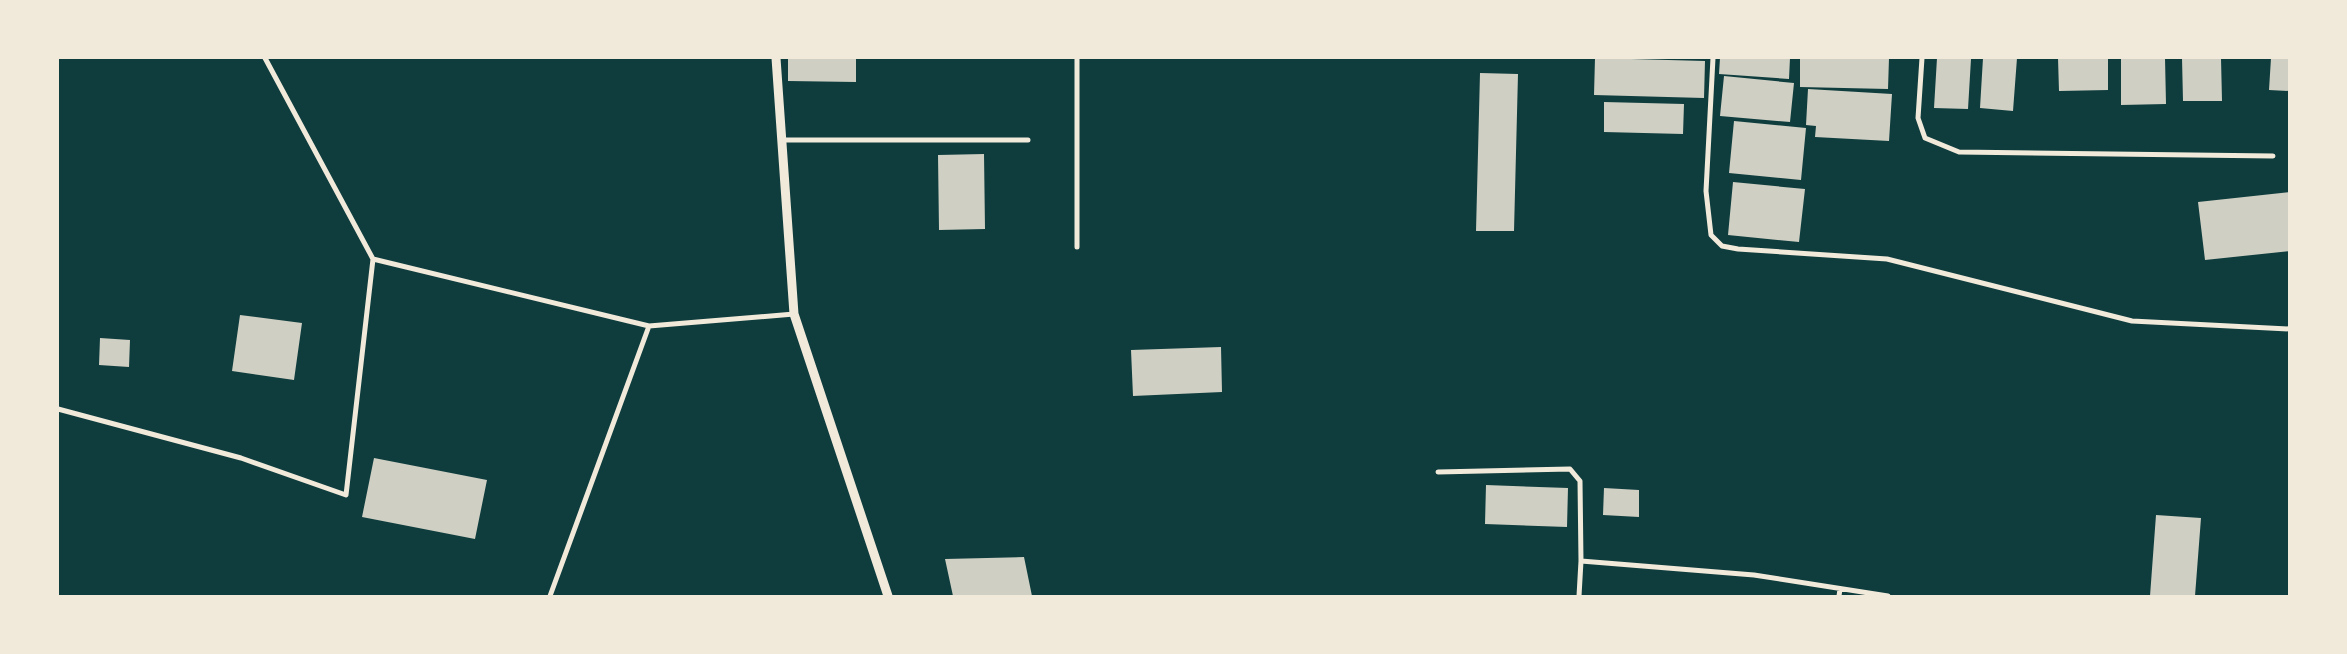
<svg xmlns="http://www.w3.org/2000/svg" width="2347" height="654" font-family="Quicksand,sans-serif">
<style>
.building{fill:#cfcfc3}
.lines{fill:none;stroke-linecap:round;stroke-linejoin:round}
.minor{stroke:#f1e9da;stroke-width:5}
.tertiary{stroke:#f1e9da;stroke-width:9}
</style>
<rect width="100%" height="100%" fill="#0f3d3e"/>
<path class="building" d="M788 58H856V82L788 81Z
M1595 58 1705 61 1704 98 1594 95Z
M1720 58H1790L1789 79 1719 74Z
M1800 58H1889L1888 89 1800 87Z
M1937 58 1971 59 1968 109 1934 108Z
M1983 58H2017L2013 111 1980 108Z
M2058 58H2108V90L2059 91Z
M2121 58H2165L2166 104 2121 105Z
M2182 58H2221L2222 101H2183Z
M2271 58H2290V91L2269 90Z
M1480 73 1518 74 1514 231H1476Z
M1724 76 1794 83 1790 122 1720 116Z
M1808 89 1892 94 1889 141 1815 137 1816 126 1806 125Z
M1604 102 1684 104 1683 134 1604 132Z
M1734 121 1806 128 1801 180 1729 173Z
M984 154 985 229 939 230 938 155Z
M1733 182 1805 189 1799 242 1728 235Z
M2290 192V251L2205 260 2198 202Z
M240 315 302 323 294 380 232 371Z
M100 338 130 340 129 367 99 365Z
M1221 347 1222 392 1133 396 1131 350Z
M374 458 487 480 475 539 362 517Z
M1486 485 1568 488 1567 527 1485 524Z
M1604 488 1639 490V517L1603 515Z
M2156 515 2201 518 2195 596H2150Z
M1024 557 1032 596H953L945 559Z"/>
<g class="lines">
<path class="minor" d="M265 58 373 259 649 326 550 596
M1713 58 1706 191 1711 235 1722 246 1738 249 1887 259 2132 321 2290 329
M1922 58 1918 118 1925 138 1959 152 2273 156
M782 140H1028
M1077 247V58
M649 326 794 314
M58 409 241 458 346 495 373 259
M1438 472 1570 469 1580 481 1581 561
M1579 596 1581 561 1754 575 1888 596
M1839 596 1840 589"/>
<path class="tertiary" d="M776 58 794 314 888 596"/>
</g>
<rect width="2347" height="654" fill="none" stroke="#f1e9da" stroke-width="118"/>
</svg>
